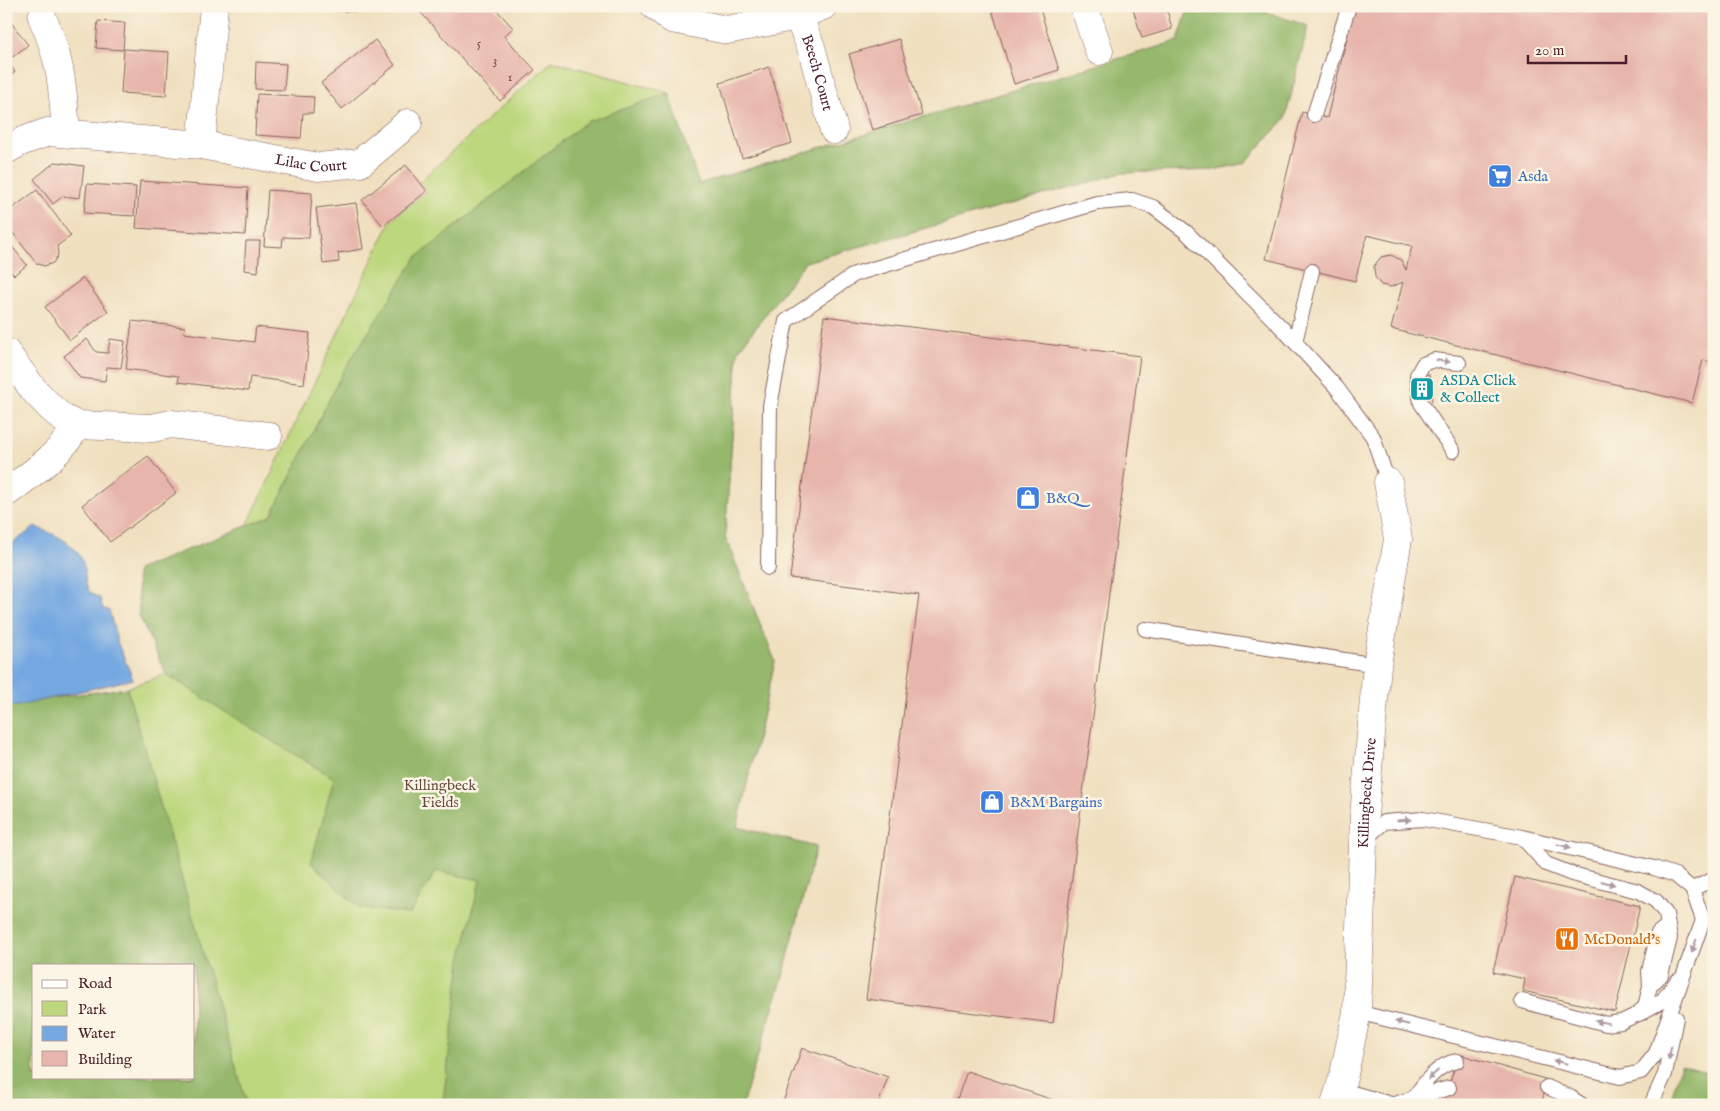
<svg xmlns="http://www.w3.org/2000/svg" width="1720" height="1111" font-family="'IM FELL English',serif">
<style>
.green{fill:#bcd77d;stroke:#837b54;fill-rule:evenodd}
.forest{fill:#95b86c;stroke:#706c4c;fill-rule:evenodd}
.water{fill:#75a8e1;stroke:#606486}
.building{fill:#e7b5ab}
.lines{fill:none;stroke-linecap:round;stroke-linejoin:round}
.service-casing{stroke:#84635f;stroke-width:16}
.minor-casing{stroke:#84635f;stroke-width:29}
.service{stroke:#fff;stroke-width:14}
.minor{stroke:#fff;stroke-width:28}
.oneway{fill:#ae9aa0}
.labels{text-anchor:middle;stroke-width:5;stroke-linejoin:round;paint-order:stroke}
.number-label{font-size:12px;fill:#71444b}
.street-label{font-size:15px;fill:#4a1f2b;stroke:#fcf5e5}
.shop-label{font-size:15px;fill:#366cbe;stroke:#fcf5e5;text-anchor:start}
.culture-label{font-size:15px;fill:#0d838f;stroke:#fcf5e5;text-anchor:start}
.park-label{font-size:15px;fill:#664d40;stroke:#fcf5e5}
.food-label{font-size:15px;fill:#c56008;stroke:#fcf5e5;text-anchor:start}
</style>
<rect width="100%" height="100%" fill="#fcf5e5"/>
<filter id="ink" filterUnits="userSpaceOnUse"><feTurbulence type="fractalNoise" baseFrequency=".02" numOctaves="2"/><feDisplacementMap in="SourceGraphic" scale="10" xChannelSelector="R" yChannelSelector="G"/><feConvolveMatrix kernelMatrix="1 2 1 2 8 2 1 2 1" color-interpolation-filters="sRGB"/></filter>
<filter id="wash" filterUnits="userSpaceOnUse"><feTurbulence type="fractalNoise" baseFrequency=".0096" numOctaves="4" result="noise"/><feDisplacementMap in="SourceGraphic" scale="20" xChannelSelector="R" yChannelSelector="G"/><feGaussianBlur stdDeviation="1.12" result="paint"/><feColorMatrix in="noise" values="0 0 0 0 0 0 0 0 0 0 0 0 0 0 0 0 0 1.4 0 .05"/><feComposite in="paint" operator="in"/></filter>
<g filter="url(#wash)">
<rect width="100%" height="100%" fill="#f0e0c0"/>
<path class="green" d="M1189 6H1263L1262 11 1308 26 1285 119 1245 163 1213 170 1121 173 805 262 738 351 725 537 775 661 737 827 816 847 783 976 742 1105H6V704L127 688 166 674 139 615 137 570 247 526 391 220 427 191 419 182 552 61 669 93 698 184 1178 41ZM34 965H194V1077H34Z"/>
<path class="forest" d="M1189 6H1263L1262 11 1308 26 1285 119 1245 163 1213 170 1121 173 805 262 738 351 725 537 775 661 737 827 816 847 783 976 742 1105H439L443 1101 461 960 480 880 436 871 410 914 359 908 311 863 334 778 257 732 166 674 139 615 137 570 271 516 343 372 416 258 586 122 669 93 699 184 1178 41Z
M127 688 247 1105H6V704ZM34 965H194V1077H34Z
M1714 1063V1105H1669L1681 1065 1710 1073Z"/>
<path class="water" d="M35 527C52 533 70 540 80 556 90 573 78 590 100 598L103 609 109 610 118 644 133 679 18 706H6V548Z"/>
<g id="blocks">
<path class="building" d="M287 6H360V12L287 8Z
M415 6H493L513 28 504 36 535 70 500 101Z
M991 6H1039L1059 70 1014 84Z
M1132 6H1166L1172 29 1142 38Z
M1355 6H1714V363L1703 360 1692 403 1391 329 1403 282 1391 287 1381 285 1375 277 1374 266 1381 257 1391 255 1401 260 1406 270 1412 246 1367 235 1355 281 1266 259 1302 112 1327 118Z
M10 21 28 45 10 59 6 54V24Z
M98 21 125 23 123 50 96 48Z
M899 39 922 115 872 130 849 54Z
M375 40 395 65 342 109 321 83Z
M124 49 169 52 166 96 121 93Z
M6 60 15 72 6 79Z
M256 62 286 64 284 90 255 89Z
M769 67 792 143 742 158 720 83Z
M257 94 314 97 313 113H303L301 138 255 135Z
M55 162 84 166 80 198 63 196 53 204 34 179Z
M406 165 427 191 383 226 362 200Z
M140 181 248 188 245 235 136 228Z
M87 184 136 187 134 216 84 213Z
M37 190 71 236 57 246 58 255 53 263 44 266 36 263 6 224V213Z
M268 190 312 193 309 238 283 237 282 247 264 246Z
M356 203 363 249 338 253 339 262 323 264 316 208Z
M6 239 27 265 14 275 6 266Z
M246 241H260L258 272 244 270Z
M83 278 108 311 70 340 45 307Z
M824 316 1140 356 1053 1023 866 999 919 595 790 578Z
M132 321 185 327 184 333 254 342 256 327 310 333 304 384 250 377 248 391 178 382 179 376 126 369Z
M87 339 96 352 108 353 110 339 125 341 121 368 107 367 105 381 80 378 64 356Z
M1429 374 1432 402 1414 404 1411 376Z
M148 456 176 493 110 542 82 505Z
M1515 877 1640 906 1615 1012 1523 991 1525 979 1493 972Z
M802 1048 888 1077 878 1105H782Z
M1458 1054 1548 1080 1541 1105H1444Z
M967 1071 1065 1104V1105H955Z"/>
</g>
</g>
<g filter="url(#ink)">
<use href="#blocks" fill-opacity="0" stroke="#84635f" stroke-width="1"/>
<g class="lines">
<defs>
<path id="service" d="M1314 115 1349 6
M1295 342 1312 271
M1453 451 1421 403 1417 375 1423 364 1434 360 1459 363
M768 568 770 406 786 321 855 274 1097 203 1132 200 1153 207 1186 232 1284 330 1337 388 1373 437 1388 482
M1145 629 1377 665
M1522 837 1546 864 1572 874 1638 891 1656 901 1666 914 1670 938 1661 975 1650 986 1645 1007 1636 1015 1621 1022 1606 1024 1522 1001
M1692 889 1714 879
M1650 986 1649 971 1658 933 1667 926
M1357 1012 1620 1077 1641 1072 1656 1053 1703 920 1692 889 1675 875 1654 868 1522 837 1423 819 1384 822 1364 840
M1639 1014 1662 1001 1677 981
M1547 1087 1570 1097 1582 1105
M1339 1089 1394 1105
M1414 1097C1425 1082 1438 1064 1457 1061
M1391 1105 1449 1088
M1651 1105 1665 1074 1676 1018"/>
<g id="minor">
<path d="M655 6 672 19 727 30 798 16 823 6"/>
<path d="M1084 6 1099 51"/>
<path id="s1" d="M798 16 811 47 834 130"/>
<path d="M42 17C61 58 63 89 66 133"/>
<path d="M201 145 214 6"/>
<path id="s2" d="M6 150 23 141 48 132 201 145 318 167 360 163 408 123"/>
<path d="M6 352 33 389 51 408 64 419 77 425 152 428 171 424 268 436"/>
<path d="M6 493C32 473 61 455 77 425"/>
<path id="s3" d="M1335 1105 1344 1074 1357 1012 1364 816 1377 665 1398 539 1388 482"/>
</g>
</defs>
<use href="#service" class="service-casing"/>
<use href="#minor" class="minor-casing"/>
<use href="#service" class="service"/>
<use href="#minor" class="minor"/>
</g>
<defs><path id="oneway-solid" d="M-6-.8H1V-3.2L6.5 0L1 3.2V.8H-6Z" transform="scale(1.25)"/></defs>
<g class="oneway">
<use href="#oneway-solid" transform="translate(1443 361) rotate(8)"/>
<use href="#oneway-solid" transform="translate(1404 820) rotate(-4)"/>
<use href="#oneway-solid" transform="translate(1564 846) rotate(13)"/>
<use href="#oneway-solid" transform="translate(1608 883) rotate(15)"/>
<use href="#oneway-solid" transform="translate(1694 946) rotate(110)"/>
<use href="#oneway-solid" transform="translate(1602 1022) rotate(-171)"/>
<use href="#oneway-solid" transform="translate(1402 1023) rotate(-166)"/>
<use href="#oneway-solid" transform="translate(1670 1053) rotate(101)"/>
<use href="#oneway-solid" transform="translate(1560 1062) rotate(-166)"/>
<use href="#oneway-solid" transform="translate(1433 1075) rotate(138)"/>
</g>
</g>
<defs>
<symbol id="supermarket-square" viewBox="-11 -11 22 22"><rect x="-9" y="-9" width="18" height="18" rx="4" fill="#3f7fe0" stroke="#fcf5e5"/><path d="M-6-5.5h2.5l.6 2H6L4.5 2H-2.5L-4.4-4H-6ZM-1.5 3.2a1.3 1.3 0 1 0 .1 0ZM3 3.2a1.3 1.3 0 1 0 .1 0Z" fill="#fff"/></symbol>
<symbol id="building-square" viewBox="-11 -11 22 22"><rect x="-9" y="-9" width="18" height="18" rx="4" fill="#0f9aa8" stroke="#fcf5e5"/><path d="M-4-6H4V6H1V3H-1V6H-4ZM-2.5-4.3h1.7v1.8h-1.7ZM.8-4.3h1.7v1.8H.8ZM-2.5-1h1.7V.8h-1.7ZM.8-1h1.7V.8H.8Z" fill="#fff"/></symbol>
<symbol id="shop-square" viewBox="-11 -11 22 22"><rect x="-9" y="-9" width="18" height="18" rx="4" fill="#3f7fe0" stroke="#fcf5e5"/><path d="M-5-2.5h2.3a2.7 3.5 0 0 1 5.4 0H5L5.5 6h-11ZM-1.5-2.5h3a1.5 2.3 0 0 0-3 0Z" fill="#fff"/></symbol>
<symbol id="restaurant-square" viewBox="-11 -11 22 22"><rect x="-9" y="-9" width="18" height="18" rx="4" fill="#e8710a" stroke="#fcf5e5"/><path d="M-5-6h1v4h1v-4h1v4h1v-4h1v5L-1.5 .5V6h-2V.5L-5-1ZM5-6V6H3V1.5H1.5Q1.5-4 5-6Z" fill="#fff"/></symbol>
</defs>
<g fill-rule="evenodd">
<use href="#supermarket-square" x="1486" y="162" width="28" height="28"/>
<use href="#building-square" x="1408" y="375" width="28" height="28"/>
<use href="#shop-square" x="1014" y="484" width="28" height="28"/>
<use href="#shop-square" x="978" y="788" width="28" height="28"/>
<use href="#restaurant-square" x="1553" y="925" width="28" height="28"/>
</g>
<g class="labels">
<g class="number-label">
<text x="479" y="47">5</text>
<text x="495" y="64">3</text>
<text x="510" y="81">1</text>
</g>
<g class="street-label">
<text dy="5" stroke="none"><textPath href="#s1" startOffset="60">Beech Court</textPath></text>
<text dy="5" stroke="none"><textPath href="#s2" startOffset="311">Lilac Court</textPath></text>
<text dy="5" stroke="none"><textPath href="#s3" startOffset="315">Killingbeck Drive</textPath></text>
</g>
<g class="shop-label">
<text x="1518" y="181">Asda</text>
<text x="1046" y="503">B&amp;Q</text>
<text x="1010" y="807">B&amp;M Bargains</text>
</g>
<g class="culture-label">
<text x="1440" y="385">ASDA Click<tspan x="1440" dy="17">&amp; Collect</tspan></text>
</g>
<g class="park-label">
<text x="440" y="790">Killingbeck<tspan x="440" dy="17">Fields</tspan></text>
</g>
<g class="food-label">
<text x="1584" y="944">McDonald's</text>
</g>
</g>
<rect width="1720" height="1111" fill="none" stroke="#fcf5e5" stroke-width="25"/>
<rect x="32" y="964" width="162" height="115" fill="#fcf5e5" stroke="#b59f9b"/>
<rect x="42" y="980" width="25" height="8" fill="#ffffff" stroke="#b59f9b"/>
<text x="78" y="988" font-size="15" fill="#4a1f2b">Road</text>
<rect x="42" y="1001" width="25" height="15" fill="#bcd77d" stroke="#b59f9b"/>
<text x="78" y="1014" font-size="15" fill="#4a1f2b">Park</text>
<rect x="42" y="1026" width="25" height="15" fill="#75a8e1" stroke="#b59f9b"/>
<text x="78" y="1038" font-size="15" fill="#4a1f2b">Water</text>
<rect x="42" y="1051" width="25" height="15" fill="#e7b5ab" stroke="#b59f9b"/>
<text x="78" y="1064" font-size="15" fill="#4a1f2b">Building</text>
<path d="M1528 55v8h98v-8" fill="none" stroke="#4a1f2b" stroke-width="2.5"/>
<text x="1535" y="55" font-size="15" fill="#4a1f2b" stroke="#fcf5e5" stroke-width="4" paint-order="stroke">20 m</text>
</svg>
